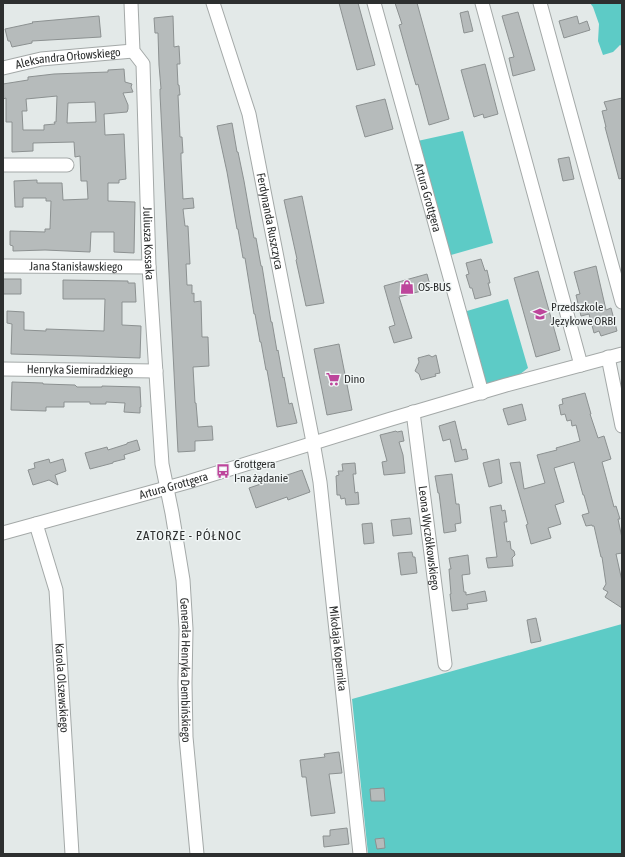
<svg xmlns="http://www.w3.org/2000/svg" width="625" height="857" font-family="'Asap Condensed',sans-serif">
<style>
.green{fill:#5dcbc6}
.building{fill:#b6bbbb;stroke:#8c9191;fill-rule:evenodd}
.lines{fill:none;stroke-linecap:round;stroke-linejoin:round}
.minor-casing{stroke:#a4a9a8;stroke-width:15}
.minor{stroke:#fff;stroke-width:13}
.labels{text-anchor:middle;stroke-width:3;stroke-linejoin:round;paint-order:stroke}
.street-label{font-size:12px;fill:#2d2f2f;stroke:#f1f6f6}
.poi-label{font-size:12px;fill:#2d2f2f;stroke:#f1f6f6;text-anchor:start}
.neighbourhood-label{font-size:13px;letter-spacing:1px;fill:#2d2f2f;stroke:#f1f6f6}
</style>
<rect width="100%" height="100%" fill="#e3e9e8"/>
<path class="green" d="M590 3H622V46L620 45 613 52 603 55 598 41 599 24 593 7Z
M463 131 493 243 444 257 413 142Z
M508 299 528 368 506 385 482 393 460 313Z
M622 624V854H368L352 699Z"/>
<path class="building" d="M339 3H358L375 65 357 70Z
M395 3H417L449 119 429 125 418 84 416 85 413 75 399 25 402 24Z
M468 11 473 31 464 33 460 13Z
M518 12 535 70 513 76 509 58 514 57 502 16Z
M99 16 101 37 32 41V43L12 47 10 41H8L5 29 33 23 32 22Z
M173 16 174 47 179 46 180 64H177L178 85H179L180 95H178L180 137H182L183 153H181V159L183 199 193 198 194 208 183 209 185 226H188L190 264H186L187 285H192V294L194 293V302L201 301 202 337H208L209 366 193 367 195 403H196L198 427 212 426 213 440 195 441V451L178 452 160 94V89H161L159 65 158 33H155L154 18Z
M577 16 579 24 587 21 590 30 564 38 559 21Z
M485 64 498 114 484 118 483 114 474 117 461 70Z
M124 69 125 82 132 84 131 87 133 92 123 93 128 105V109L127 112 104 114 105 135 124 134 126 179 119 180V183H108V201L135 202 134 253 114 252V232H91L90 252 45 250 13 251V246L10 245V231L45 232V229H50L51 201H46V198H23V207H15L14 181 37 180V183H62L63 200 88 199 87 181H81L80 156 75 157 74 142 33 143V151L12 152V122H6V98L3 99V84L28 80V77L54 74 108 72V70ZM57 96 56 122H54L55 124 44 125V130H23L22 111H27L26 99ZM95 102 96 122 67 123 68 103Z
M622 98V178L619 179 605 127H606L602 111 607 110 604 102Z
M385 99 393 129 365 137 356 106Z
M232 123 237 152H238L244 181 254 238H256L261 266H262L271 322H272L277 351 278 350 283 378 284 377 289 404 292 403 297 423 277 427 267 370H266L261 342H260L255 314H254L245 258H243L238 229H237L227 172 217 126Z
M569 157 574 179 563 181 558 159Z
M302 196 324 303 306 306 296 260 297 259 284 200Z
M481 259 485 271 487 270 490 283H488L491 295 475 299 472 288H470L466 275 469 274 466 263Z
M596 266 606 310 611 308 617 331 601 336 599 331 594 333 589 314 581 316 576 295 580 294 574 272Z
M538 271 560 350 536 357 514 278Z
M427 274 430 285 424 287 425 290 399 297 412 338 394 343 389 327 395 325 384 286Z
M3 279H21V294H3Z
M63 280 128 281V283H135L136 302H122V325L141 326 140 358 82 356 11 354 12 324 7 323V311L24 312V330L46 331V329L104 331 105 299H63Z
M339 344 352 410 327 415 314 349Z
M429 355 432 357 436 355 440 373 435 374 436 376 421 380 419 374 415 371 419 362 418 358Z
M12 382 43 383V384L75 385 77 387H102V386L140 387 141 407H140V413L124 412 125 403 106 402V404H90V402H64V407H46V411L11 410Z
M585 393 591 414H590L598 438 604 436 611 459 602 462 614 507 616 506 620 519H618L622 538V553L616 554 622 581V608L605 597 608 592 603 589 606 584 602 557H601L594 526H592V525L586 526 582 515 589 513 584 495H583L574 462 554 468 564 502 555 505 561 524 548 528 551 538 531 544 526 525 528 524 510 463 520 462 524 489 545 483 537 455 557 450 556 448 580 441 576 425 572 426 571 420 567 421 565 414 561 415 559 405 563 404 562 399Z
M522 404 526 420 508 425 503 409Z
M455 421 462 450 466 449 468 459 455 462 450 439 443 441 439 426Z
M396 431 397 432 402 431 404 441 399 442 403 455 405 473 384 475 382 462 387 461 380 435Z
M137 440 140 450 124 455 125 459 113 462V463L90 469 85 453 107 447 108 450 127 444V443Z
M49 459 50 463 63 459 66 471 55 475 58 485 49 480 33 485 28 470 35 468 34 463Z
M499 459 502 483 489 487 483 463Z
M355 463 356 474H353L355 493 358 492 359 504 346 505 345 498 341 499 340 495H337L336 476 339 475 338 471H343L342 464Z
M302 470 310 492 288 500 287 497 256 508 249 488Z
M452 474 456 504H459L461 523 455 524 456 531 444 533 439 493H438L435 476Z
M501 505 502 511 505 510 507 522H504L507 542 510 541 511 549 514 551 515 555 512 558 513 566 488 568 486 558 497 557 490 507Z
M410 518 412 534 393 536 391 520Z
M372 523 374 543 364 544 362 524Z
M412 552 413 557H415L417 573 401 575 398 553Z
M468 555 470 574 462 575 464 592H466V595L485 591 487 601 467 604 468 609 452 611 450 594H451L449 569H451L449 558Z
M536 618 541 641 531 643 527 620Z
M339 752 342 773 329 774 335 813 311 816 306 777H302L300 760 325 757 324 754Z
M384 788 385 801H371L370 789Z
M347 828 349 844 324 847 323 836H330V830Z
M384 838 385 848 377 849 375 839Z"/>
<g class="lines">
<defs>
<g id="minor">
<path id="s1" d="M131 3 133 51 143 64 149 267 162 464 172 513 183 580 186 629 185 683 186 737 197 854"/>
<path id="s2" d="M213 3 249 114 313 442 320 482 360 854"/>
<path id="s3" d="M374 3 482 393"/>
<path d="M482 3 581 365"/>
<path d="M540 3 622 302"/>
<path id="s4" d="M3 68 41 59 133 51"/>
<path d="M3 165H67"/>
<path id="s5" d="M3 266 149 267"/>
<path d="M608 357 622 426"/>
<path id="s6" d="M3 369 156 371"/>
<path id="s7" d="M413 412 445 664"/>
<path id="s8" d="M36 524 56 590 72 854"/>
<path id="s9" d="M3 533 188 482 391 419 506 385 622 354"/>
</g>
</defs>
<use href="#minor" class="minor-casing"/>
<use href="#minor" class="minor"/>
</g>
<defs>
<symbol id="shop-bare" viewBox="-9 -9 18 18"><path d="M-5-2.5h2.3a2.7 3.5 0 0 1 5.4 0H5L5.5 6h-11ZM-1.5-2.5h3a1.5 2.3 0 0 0-3 0Z" fill="#bd469b" stroke="#f1f6f6" stroke-width="2.5" paint-order="stroke"/></symbol>
<symbol id="school-bare" viewBox="-9 -9 18 18"><path d="M0-5L7-2L0 1L-7-2ZM-4 1L0 2.5L4 1V4Q0 6-4 4Z" fill="#bd469b" stroke="#f1f6f6" stroke-width="2.5" paint-order="stroke"/></symbol>
<symbol id="supermarket-bare" viewBox="-9 -9 18 18"><path d="M-6-5.5h2.5l.6 2H6L4.5 2H-2.5L-4.4-4H-6ZM-1.5 3.2a1.3 1.3 0 1 0 .1 0ZM3 3.2a1.3 1.3 0 1 0 .1 0Z" fill="#bd469b" stroke="#f1f6f6" stroke-width="2.5" paint-order="stroke"/></symbol>
<symbol id="bus-bare" viewBox="-9 -9 18 18"><path d="M-5-6H5V4H4V6H2V4H-2V6H-4V4H-5ZM-3.5-4V0h7V-4ZM-3.5 1.2v1.5H-2V1.2ZM2 1.2v1.5H3.5V1.2Z" fill="#bd469b" stroke="#f1f6f6" stroke-width="2.5" paint-order="stroke"/></symbol>
</defs>
<g fill-rule="evenodd">
<use href="#shop-bare" x="397" y="277" width="20" height="20"/>
<use href="#school-bare" x="530" y="304" width="20" height="20"/>
<use href="#supermarket-bare" x="323" y="369" width="20" height="20"/>
<use href="#bus-bare" x="213" y="461" width="20" height="20"/>
</g>
<g class="labels">
<g class="street-label">
<text dy="4" stroke="none"><textPath href="#s4" startOffset="66">Aleksandra Orłowskiego</textPath></text>
<text dy="4" stroke="none"><textPath href="#s3" startOffset="202">Artura Grottgera</textPath></text>
<text dy="4" stroke="none"><textPath href="#s2" startOffset="226">Ferdynanda Ruszczyca</textPath></text>
<text dy="4" stroke="none"><textPath href="#s1" startOffset="244">Juliusza Kossaka</textPath></text>
<text dy="4" stroke="none"><textPath href="#s5" startOffset="73">Jana Stanisławskiego</textPath></text>
<text dy="4" stroke="none"><textPath href="#s6" startOffset="77">Henryka Siemiradzkiego</textPath></text>
<text dy="4" stroke="none"><textPath href="#s9" startOffset="177">Artura Grottgera</textPath></text>
<text dy="4" stroke="none"><textPath href="#s7" startOffset="127">Leona Wyczółkowskiego</textPath></text>
<text dy="4" stroke="none"><textPath href="#s2" startOffset="659">Mikołaja Kopernika</textPath></text>
<text dy="4" stroke="none"><textPath href="#s1" startOffset="673">Generała Henryka Dembińskiego</textPath></text>
<text dy="4" stroke="none"><textPath href="#s8" startOffset="167">Karola Olszewskiego</textPath></text>
</g>
<g class="poi-label">
<text x="418" y="291">OS-BUS</text>
<text x="551" y="311">Przedszkole<tspan x="551" dy="14">Językowe ORBI</tspan></text>
<text x="344" y="383">Dino</text>
<text x="234" y="468">Grottgera<tspan x="234" dy="14">I-na żądanie</tspan></text>
</g>
<g class="neighbourhood-label">
<text x="189" y="540">ZATORZE - PÓŁNOC</text>
</g>
</g>
<rect width="625" height="857" fill="none" stroke="#2d2f2f" stroke-width="8"/>
</svg>
